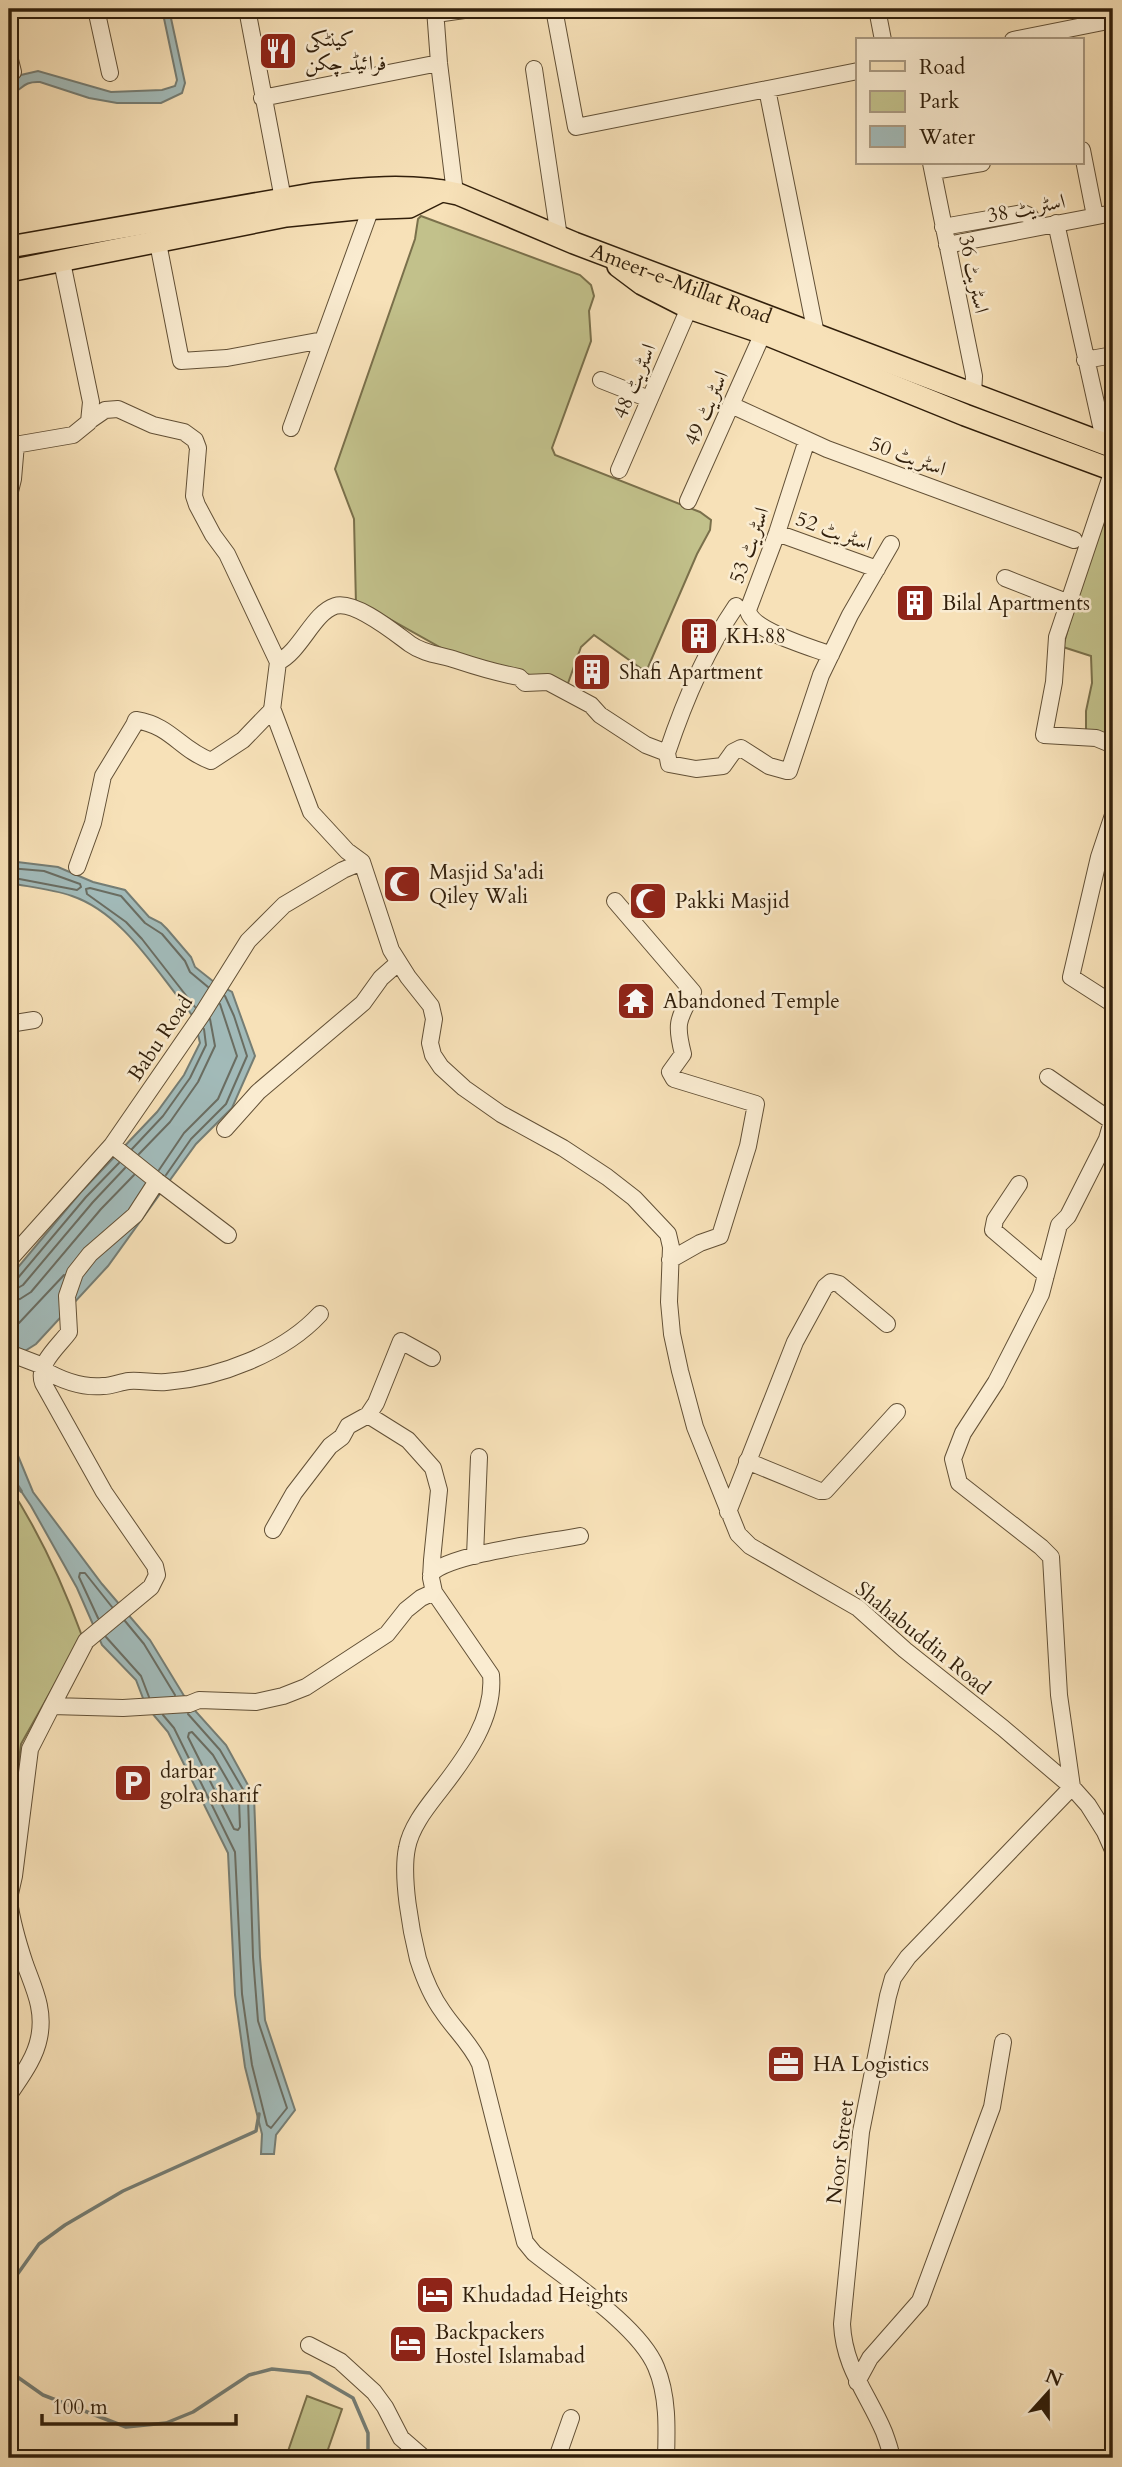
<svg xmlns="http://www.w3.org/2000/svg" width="1122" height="2467" font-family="Cardo,Amiri,serif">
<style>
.green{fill:#c2c18b;stroke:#7a704b;stroke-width:2}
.water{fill:#a2bbba;stroke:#757d74;stroke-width:2}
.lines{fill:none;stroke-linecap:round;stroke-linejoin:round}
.shore{stroke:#6a6d62;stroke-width:2}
.stream{stroke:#757d74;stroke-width:3.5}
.minor-casing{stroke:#625036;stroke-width:18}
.major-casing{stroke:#311f0b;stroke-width:24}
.minor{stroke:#faecd1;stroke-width:16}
.major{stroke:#f7e1b8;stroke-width:21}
.labels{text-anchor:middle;stroke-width:5;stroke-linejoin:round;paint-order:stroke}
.poi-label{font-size:21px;fill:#311f0b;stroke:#faecd1;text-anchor:start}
.street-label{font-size:21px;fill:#311f0b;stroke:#faecd1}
</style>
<rect width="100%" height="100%" fill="#f7e1b8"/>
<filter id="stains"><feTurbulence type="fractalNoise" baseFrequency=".00286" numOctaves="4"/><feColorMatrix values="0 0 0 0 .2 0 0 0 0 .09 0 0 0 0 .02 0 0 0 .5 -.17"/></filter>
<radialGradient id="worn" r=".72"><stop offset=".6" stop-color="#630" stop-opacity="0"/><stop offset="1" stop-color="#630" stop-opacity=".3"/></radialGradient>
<path class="green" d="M421 216 580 275 591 285 594 296 589 311 591 341 552 448 555 455 700 512 711 520 710 530 697 554 646 672 594 635 581 647 567 686 445 650 384 616 356 605 354 519 335 469 415 239 418 219Z
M1113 495V741L1090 733 1086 729V711L1092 683 1091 656 1063 647 1076 600Z
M9 1486C39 1532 63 1584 82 1636L21 1744 9 1841Z
M307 2396 342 2409 325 2458H288L286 2457Z"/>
<path class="water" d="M162 9H169L185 83 182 93 161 103H117L89 98 40 82C22 81 23 90 9 95V85L21 75 38 71 111 92 162 90 175 86 177 80Z
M9 861 58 867 93 882 125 890 149 917 161 923 167 929 191 957 195 967 214 982 232 992 255 1056 232 1108 196 1144 108 1266 36 1344 9 1361V1278L81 1192 157 1112 184 1075 200 1043 194 1018 186 1007C154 968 122 913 72 896 52 889 30 887 9 883Z
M9 1434 33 1492 102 1584 150 1640 189 1704 226 1745 254 1796 260 1957 265 2020 295 2110 276 2135 274 2154H261L262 2134 245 2067 235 1995 228 1853 168 1732 146 1706 136 1680 102 1645 77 1588 31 1506 9 1473Z"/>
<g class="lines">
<path class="shore" d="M9 868 44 871 80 884 81 887 77 890 9 877
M195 1007 142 939 126 922 87 894 86 889 90 888 121 896 145 923 162 934 185 961 190 972 208 987
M132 1149 163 1116 190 1078 206 1045 204 1029
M139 1154 170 1122 198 1082 215 1046 210 1019
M159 1170 184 1133 218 1099 237 1056 220 1004
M166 1175 191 1139 226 1104 247 1056 234 1016 225 996
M9 1281 17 1279 86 1197 119 1163
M9 1290 16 1289 23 1285 93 1202 125 1168
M9 1301 20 1299 31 1292 101 1209 134 1175
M9 1330 19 1323 64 1275
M98 1618 79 1577 80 1573H85L112 1607
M125 1621 144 1644 175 1695
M106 1637 141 1676 149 1697
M163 1715 174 1728 235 1852 242 1994 252 2065 267 2125 271 2128 287 2108 258 2021 253 1957 248 1798 220 1750 188 1714
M192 1732 213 1755 239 1800 240 1827 238 1830 234 1829 188 1737 189 1733Z"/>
<path class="stream" d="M9 1473 21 1491
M9 2286 39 2244 65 2225 123 2191 256 2131 259 2114
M9 2371 43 2395 126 2427 166 2423 193 2412 249 2375 272 2369 310 2373 353 2398 368 2433V2458"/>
<defs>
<path id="minor" d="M96 9 110 73
M247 9 283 199
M435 9 439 63 455 193
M554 9 576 127 858 71
M877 9 883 40
M436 14 471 9
M1013 40 1113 20
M9 56 13 72
M534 69 559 237
M767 89 816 334
M262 98 439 63
M1082 150 1095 216
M931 163 974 376 973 394
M933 171 982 163
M1056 223 1102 430 1099 443
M943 227 1023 213 1030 216 1036 227
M158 243 181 361 227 358 323 340
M947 245 1113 213
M1085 360 1113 355
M601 380 649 399
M731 405 827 449 1074 540
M291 428 371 208
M807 440 777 533 748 610C751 631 811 647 831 655
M9 446 73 435 89 422 91 402 62 262
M619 470 689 308
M1113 470 1057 637 1054 682 1044 735 1096 738 1113 745
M9 495 13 479 16 444
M688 501 763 333
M777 533 877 569
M1005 578 1069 603
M278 662C301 651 313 613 335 606 355 600 395 633 410 644 424 654 441 655 456 660 477 667 497 673 519 677L525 683 548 682 591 705 600 715 646 745 667 753 669 764 696 769 723 766 733 752 741 748 769 766 787 771H789L821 675 850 615 891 544
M272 708 311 812 347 851 362 862 391 950 408 977 431 1006 434 1019 430 1043 433 1055 441 1067 464 1088 501 1114 563 1148 607 1177 634 1198 668 1234 671 1247 669 1302 672 1334 680 1371 695 1427 738 1534 750 1546 858 1608 905 1650 1003 1728 1072 1787 1088 1805 1105 1832 1113 1850
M667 753C684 702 706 650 736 606
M1113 815 1099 857 1071 977 1113 1004
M77 867 93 823 103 776 134 725 136 720C172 726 179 749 211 761L243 740 272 710 278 662 227 554 213 535 197 505 194 496 198 448 195 440 184 432 153 425 118 409 105 410 89 421
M615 901 693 992C678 1020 675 1023 683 1054L670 1072 674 1079 756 1104 748 1146 720 1236 700 1243 670 1260
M9 1024 34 1020
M1048 1077 1113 1122
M225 1129 258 1092 363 1003 381 978 398 963
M157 1181 228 1235
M1019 1184 995 1220 993 1230 1046 1275
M9 1260 112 1145 201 1016 248 941 284 905 343 870 362 862
M9 1353 43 1366
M42 1369C59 1379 82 1388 103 1386 112 1386 120 1382 129 1381 141 1380 154 1383 166 1382 219 1378 284 1353 320 1314
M368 1415 376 1403 401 1341 432 1358
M747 1461 820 1491H825L897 1412
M728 1512 795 1342 825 1287 831 1282 839 1284 887 1324
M273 1530 294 1493 330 1446 342 1437 348 1426 368 1415 408 1440 433 1468 439 1490 432 1560 431 1578 434 1592 491 1675C495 1717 466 1757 441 1789 428 1806 411 1826 407 1848 401 1877 411 1931 418 1959 424 1978 432 1997 443 2012 455 2030 471 2044 480 2064L525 2242 534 2253C569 2281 639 2326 656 2367 668 2395 667 2428 666 2458
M475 1556 479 1457
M431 1574C448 1554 550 1542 580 1536
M52 1706 86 1641 151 1587 157 1575 155 1566 104 1492 43 1383C36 1364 59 1346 69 1332L67 1296 75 1273 90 1254 135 1215 157 1181 112 1145
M9 1898 14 1876 30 1749 52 1706 123 1708 189 1704 199 1700 256 1702 283 1696 306 1687 387 1634 406 1610 421 1598 434 1592
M9 1901C12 1923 18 1943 25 1964 34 1989 45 2010 39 2038 35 2059 20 2078 9 2095
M309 2345 340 2361 374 2392 385 2407 401 2438 424 2458
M857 2382 870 2358 920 2301 992 2107 1003 2042
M557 2458 571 2418
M892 2458C890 2449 887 2440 884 2432 868 2394 844 2368 842 2324L861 2132 888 1996 893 1978 908 1957 1072 1787 1059 1695 1051 1557 1041 1547 959 1483 953 1459 963 1433 996 1382 1041 1294 1059 1225 1068 1216 1107 1139 1113 1118"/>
<g id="major">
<path id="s1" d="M9 247 312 194C357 188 413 183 458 194L574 243 1113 447"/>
<path d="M618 266 642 284 689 308 763 333 965 415 1113 470"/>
<path d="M9 271 286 216 356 209 409 207 441 191"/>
</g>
</defs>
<use href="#minor" class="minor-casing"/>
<use href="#major" class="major-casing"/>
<use href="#minor" class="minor"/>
<use href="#major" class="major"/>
</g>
<defs>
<symbol id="restaurant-square" viewBox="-11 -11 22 22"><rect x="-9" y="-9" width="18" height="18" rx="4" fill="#8f2418" stroke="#faecd1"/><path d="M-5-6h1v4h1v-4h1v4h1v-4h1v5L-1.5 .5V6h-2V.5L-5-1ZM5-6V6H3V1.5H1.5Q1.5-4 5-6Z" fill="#fff"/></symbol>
<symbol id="building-square" viewBox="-11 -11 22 22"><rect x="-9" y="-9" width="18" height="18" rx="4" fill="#8f2418" stroke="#faecd1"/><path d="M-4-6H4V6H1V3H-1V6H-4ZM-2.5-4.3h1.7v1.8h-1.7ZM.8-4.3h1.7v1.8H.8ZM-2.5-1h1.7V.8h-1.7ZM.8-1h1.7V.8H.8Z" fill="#fff"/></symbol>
<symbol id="mosque-square" viewBox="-11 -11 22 22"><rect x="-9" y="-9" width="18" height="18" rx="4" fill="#8f2418" stroke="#faecd1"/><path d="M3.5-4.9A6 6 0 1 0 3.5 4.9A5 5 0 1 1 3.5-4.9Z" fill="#fff"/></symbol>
<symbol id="temple-square" viewBox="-11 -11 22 22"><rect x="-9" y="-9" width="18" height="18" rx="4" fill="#8f2418" stroke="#faecd1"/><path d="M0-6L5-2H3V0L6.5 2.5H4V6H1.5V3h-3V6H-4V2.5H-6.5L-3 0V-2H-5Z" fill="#fff"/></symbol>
<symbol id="parking-square" viewBox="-11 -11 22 22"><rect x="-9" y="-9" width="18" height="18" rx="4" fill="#8f2418" stroke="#faecd1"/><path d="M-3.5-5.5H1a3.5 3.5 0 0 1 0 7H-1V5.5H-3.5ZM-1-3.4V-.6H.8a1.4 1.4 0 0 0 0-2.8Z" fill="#fff"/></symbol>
<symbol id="office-square" viewBox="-11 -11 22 22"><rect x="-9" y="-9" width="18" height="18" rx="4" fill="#8f2418" stroke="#faecd1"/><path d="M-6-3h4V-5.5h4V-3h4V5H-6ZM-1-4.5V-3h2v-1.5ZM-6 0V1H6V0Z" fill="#fff"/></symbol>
<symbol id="hotel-square" viewBox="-11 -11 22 22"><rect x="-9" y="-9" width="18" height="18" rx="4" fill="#8f2418" stroke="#faecd1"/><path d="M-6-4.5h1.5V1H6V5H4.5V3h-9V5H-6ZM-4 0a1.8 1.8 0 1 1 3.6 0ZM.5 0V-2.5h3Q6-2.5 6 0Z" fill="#fff"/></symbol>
</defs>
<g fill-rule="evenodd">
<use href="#restaurant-square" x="256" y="29" width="44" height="44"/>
<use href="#building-square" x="893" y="581" width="44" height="44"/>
<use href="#building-square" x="677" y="614" width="44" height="44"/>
<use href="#building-square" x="570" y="650" width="44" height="44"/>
<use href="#mosque-square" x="380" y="862" width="44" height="44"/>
<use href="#mosque-square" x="626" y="879" width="44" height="44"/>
<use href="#temple-square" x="614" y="979" width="44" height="44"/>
<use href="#parking-square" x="111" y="1761" width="44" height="44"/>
<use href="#office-square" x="764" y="2042" width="44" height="44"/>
<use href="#hotel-square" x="413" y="2273" width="44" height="44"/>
<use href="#hotel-square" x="386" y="2322" width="44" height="44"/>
</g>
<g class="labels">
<g class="poi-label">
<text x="305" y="46">کینٹکی<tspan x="305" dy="24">فرائیڈ چکن</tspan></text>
<text x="942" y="610">Bilal Apartments</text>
<text x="726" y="643">KH.88</text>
<text x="619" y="679">Shafi Apartment</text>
<text x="429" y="879">Masjid Sa'adi<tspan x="429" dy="24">Qiley Wali</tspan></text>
<text x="675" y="908">Pakki Masjid</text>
<text x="663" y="1008">Abandoned Temple</text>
<text x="160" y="1778">darbar<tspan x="160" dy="24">golra sharif</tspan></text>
<text x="813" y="2071">HA Logistics</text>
<text x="462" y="2302">Khudadad Heights</text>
<text x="435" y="2339">Backpackers<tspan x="435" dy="24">Hostel Islamabad</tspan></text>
</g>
<g class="street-label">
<text transform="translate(1026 208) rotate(-11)" y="7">اسٹریٹ 38</text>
<text transform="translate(974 274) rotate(78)" y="7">اسٹریٹ 36</text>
<text dy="7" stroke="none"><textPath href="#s1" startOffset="695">Ameer-e-Millat Road</textPath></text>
<text transform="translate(634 381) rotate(-67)" y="7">اسٹریٹ 48</text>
<text transform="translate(706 408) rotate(-66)" y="7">اسٹریٹ 49</text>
<text transform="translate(908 456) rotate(20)" y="7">اسٹریٹ 50</text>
<text transform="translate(834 531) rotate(20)" y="7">اسٹریٹ 52</text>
<text transform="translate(749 545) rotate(-70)" y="7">اسٹریٹ 53</text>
<text transform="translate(160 1038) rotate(-56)" y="7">Babu Road</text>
<text transform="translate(923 1638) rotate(39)" y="7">Shahabuddin Road</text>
<text transform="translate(840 2152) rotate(-83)" y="7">Noor Street</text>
</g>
</g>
<rect width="1122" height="2467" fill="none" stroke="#f7e1b8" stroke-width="35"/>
<rect x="10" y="10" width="1101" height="2446" fill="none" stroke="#311f0b" stroke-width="3.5"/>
<rect x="18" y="18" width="1087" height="2432" fill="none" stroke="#311f0b" stroke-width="2"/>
<rect x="856" y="38" width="228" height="126" fill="#faecd1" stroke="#aa9a82" stroke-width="2"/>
<rect x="870" y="61" width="35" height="10" fill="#f7e1b8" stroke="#aa9a82" stroke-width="2"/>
<text x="919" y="74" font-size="21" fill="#311f0b">Road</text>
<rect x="870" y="91" width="35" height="21" fill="#c2c18b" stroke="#aa9a82" stroke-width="2"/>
<text x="919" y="108" font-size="21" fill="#311f0b">Park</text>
<rect x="870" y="126" width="35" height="21" fill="#a2bbba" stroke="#aa9a82" stroke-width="2"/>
<text x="919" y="144" font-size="21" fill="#311f0b">Water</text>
<g transform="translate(1048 2393) rotate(21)" stroke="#faecd1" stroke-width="5" paint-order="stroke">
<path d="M0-5L12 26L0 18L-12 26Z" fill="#311f0b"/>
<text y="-10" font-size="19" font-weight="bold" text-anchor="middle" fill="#311f0b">N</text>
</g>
<path d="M42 2414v10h194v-10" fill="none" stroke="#311f0b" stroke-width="3.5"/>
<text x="52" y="2414" font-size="21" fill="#311f0b" stroke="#faecd1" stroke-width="5" paint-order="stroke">100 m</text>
<rect width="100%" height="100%" filter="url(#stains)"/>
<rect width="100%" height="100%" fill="url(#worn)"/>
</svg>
